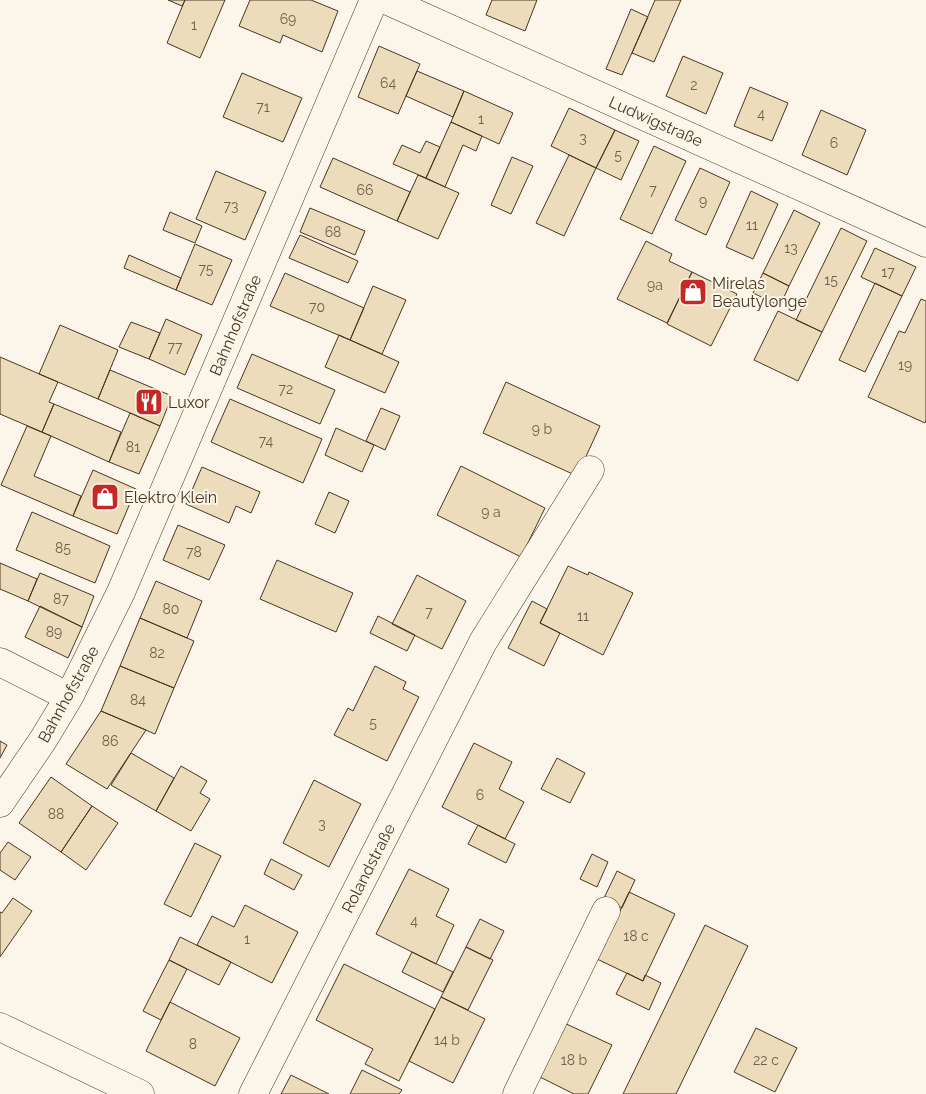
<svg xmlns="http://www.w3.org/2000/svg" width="926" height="1094" font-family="Raleway,sans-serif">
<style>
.building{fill:#ecdcbc;stroke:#4a3520}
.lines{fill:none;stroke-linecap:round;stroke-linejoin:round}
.minor-casing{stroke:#4a3520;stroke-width:29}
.minor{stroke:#fbf6e9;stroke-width:28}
.labels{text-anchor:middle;stroke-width:4;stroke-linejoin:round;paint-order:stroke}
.number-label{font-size:14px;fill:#725f47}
.street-label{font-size:16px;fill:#4a3520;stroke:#fbf6e9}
.poi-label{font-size:16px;fill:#4a3520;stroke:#fbf6e9;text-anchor:start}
</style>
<rect width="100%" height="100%" fill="#fbf6e9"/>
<path class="building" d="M168 0H185L182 6Z
M185 0H225L200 58 167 43Z
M250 0H311L338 11 322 52 283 35 280 43 239 26Z
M492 0H537L525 31 486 15Z
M655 0H681L654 62 632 53Z
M631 9 648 17 622 75 606 69Z
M379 46 420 64 398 114 358 97Z
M683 56 723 73 706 114 666 96Z
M417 71 464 91 453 117 406 96Z
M242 73 302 98 283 142 223 117Z
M750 87 788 103 772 141 734 126Z
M464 91 513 113 499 144 451 122Z
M569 108 615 130 596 168 551 146Z
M821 110 866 130 847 175 802 155Z
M451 122 482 136 476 151 463 145 445 187 426 178Z
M615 130 639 141 621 180 596 168Z
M426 141 440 147 426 178 393 164 402 145 420 153Z
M654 146 686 161 652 234 620 219Z
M569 155 596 168 564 236 536 223Z
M512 157 533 166 511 214 491 205Z
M333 158 410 192 397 221 320 187Z
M700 168 730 182 706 235 675 220Z
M216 171 266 192 245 240 196 219Z
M418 175 459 193 438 239 397 221Z
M751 191 778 204 753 259 726 247Z
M310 208 365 231 355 255 300 232Z
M794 210 820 223 789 286 763 273Z
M170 212 202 226 195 243 163 230Z
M841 228 867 241 822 332 796 320Z
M300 235 358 261 348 283 289 258Z
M646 241 672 254 669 261 692 272 667 323 617 299Z
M195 244 232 260 212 305 176 290Z
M875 248 916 267 902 296 861 277Z
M129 255 181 278 176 290 124 268Z
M692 272 737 294 711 346 667 324Z
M285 273 364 308 350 340 270 306Z
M763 273 789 286 780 306 753 293Z
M875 283 902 296 865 372 839 360Z
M373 286 406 300 382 354 350 340Z
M921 299 926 301V420L925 423 868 397 899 331 905 333Z
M778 311 822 332 798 381 754 360Z
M166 319 202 335 185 375 149 359Z
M131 322 160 333 149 359 119 347Z
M60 325 118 350 98 399 39 374Z
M339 335 399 362 385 393 325 367Z
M252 354 335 390 320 424 237 388Z
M0 357 58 382 49 402 54 404 42 432 0 414Z
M110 370 172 396 160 426 98 399Z
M506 382 600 426 577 476 483 433Z
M230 399 322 439 303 483 211 442Z
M54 404 121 432 109 462 42 432Z
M381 408 400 416 385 450 366 441Z
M130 413 160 426 139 474 109 462Z
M27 426 51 436 34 476 81 496 73 516 1 485Z
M336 428 374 445 362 472 325 455Z
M461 466 545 508 521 557 437 515Z
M202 467 260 492 251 513 236 506 229 523 186 504Z
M93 470 136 489 117 534 73 516Z
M329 492 349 501 335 533 315 524Z
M32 512 110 546 95 583 16 550Z
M178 525 225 545 209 580 163 560Z
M277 560 353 593 336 632 260 599Z
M0 563 37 579 28 601 0 589Z
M568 566 588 575 589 572 633 593 603 655 540 623Z
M40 573 94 596 82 627 28 601Z
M417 575 466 601 442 649 392 624Z
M156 581 202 601 187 638 140 618Z
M532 601 547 609 540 623 560 633 544 666 508 648Z
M40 606 82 627 68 658 25 637Z
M378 616 415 635 407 651 370 633Z
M140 618 194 641 174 688 120 666Z
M120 666 174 688 155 734 101 711Z
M375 666 406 682 403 689 419 697 387 761 334 735 348 708 353 711Z
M101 711 146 730 107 789 66 764Z
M0 741 7 745 0 758Z
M474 743 512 762 499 789 524 802 505 839 442 807Z
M131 753 174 778 156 811 111 785Z
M557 758 585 773 570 803 541 789Z
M181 766 207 781 200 793 210 799 191 831 156 811Z
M51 777 92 806 61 852 19 823Z
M314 780 361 804 329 867 283 843Z
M92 806 118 823 86 870 61 852Z
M478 825 515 844 506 863 468 844Z
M8 842 31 857 15 880 0 870V853Z
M195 843 221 856 191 917 164 904Z
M592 854 608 862 597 887 580 879Z
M271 859 302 875 294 890 264 874Z
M409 869 449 889 436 916 454 925 436 964 376 934Z
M617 871 635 880 622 908 604 898Z
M629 892 675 914 643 981 597 959Z
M13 898 32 911 0 957V912L2 913Z
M245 905 298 932 272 983 197 945 212 916 234 927Z
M480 919 504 931 490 959 466 947Z
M705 925 748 946 676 1094H623Z
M180 937 231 962 219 985 169 960Z
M466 947 493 960 468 1010 441 997Z
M412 952 453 972 443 992 402 972Z
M169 960 187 969 161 1020 143 1011Z
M344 964 435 1009 399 1081 365 1064 373 1049 316 1020Z
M627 973 643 981 645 975 661 983 649 1010 616 994Z
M441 997 485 1019 453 1083 409 1061Z
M170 1002 240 1038 215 1086 146 1051Z
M562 1022 612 1045 588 1094H574L536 1075Z
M756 1028 797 1048 775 1092 734 1072Z
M362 1070 402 1090 399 1094H350Z
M291 1075 329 1094H281Z"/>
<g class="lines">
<defs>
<path id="minor" d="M386 0 926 243
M0 662 69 697
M0 803 43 740 69 697 121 592 374 0
M0 1027 140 1094
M253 1094 483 642 590 470
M517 1094 606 911"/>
</defs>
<use href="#minor" class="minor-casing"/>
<use href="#minor" class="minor"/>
</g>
<defs>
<symbol id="shop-square" viewBox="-11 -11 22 22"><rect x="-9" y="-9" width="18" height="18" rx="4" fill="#c62828" stroke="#fbf6e9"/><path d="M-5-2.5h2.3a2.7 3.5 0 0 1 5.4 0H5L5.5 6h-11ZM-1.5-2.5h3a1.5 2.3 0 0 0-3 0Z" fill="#fff"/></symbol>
<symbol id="restaurant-square" viewBox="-11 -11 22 22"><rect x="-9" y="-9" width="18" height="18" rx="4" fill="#c62828" stroke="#fbf6e9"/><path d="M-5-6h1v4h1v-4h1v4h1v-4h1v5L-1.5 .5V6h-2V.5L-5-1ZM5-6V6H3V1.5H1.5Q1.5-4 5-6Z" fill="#fff"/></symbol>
</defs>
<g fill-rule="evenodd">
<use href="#shop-square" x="677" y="276" width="32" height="32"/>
<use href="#restaurant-square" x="133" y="386" width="32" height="32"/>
<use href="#shop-square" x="89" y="481" width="32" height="32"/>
</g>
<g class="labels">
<g class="number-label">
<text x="288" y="24">69</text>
<text x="194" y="30">1</text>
<text x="388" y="88">64</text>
<text x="694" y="90">2</text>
<text x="263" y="112">71</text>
<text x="761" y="119">4</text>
<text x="481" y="124">1</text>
<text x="583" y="143">3</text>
<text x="834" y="148">6</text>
<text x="618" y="160">5</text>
<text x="365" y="195">66</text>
<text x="653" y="195">7</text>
<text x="703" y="206">9</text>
<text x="231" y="211">73</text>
<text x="752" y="230">11</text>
<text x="333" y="237">68</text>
<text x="791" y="253">13</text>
<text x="206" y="274">75</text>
<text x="888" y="277">17</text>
<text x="831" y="285">15</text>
<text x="655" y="290">9a</text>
<text x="317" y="312">70</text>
<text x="175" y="352">77</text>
<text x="905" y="370">19</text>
<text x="286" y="394">72</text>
<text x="542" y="434">9 b</text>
<text x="266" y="446">74</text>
<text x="133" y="452">81</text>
<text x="491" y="517">9 a</text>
<text x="63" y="553">85</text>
<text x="194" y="557">78</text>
<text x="61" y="604">87</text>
<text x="171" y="614">80</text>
<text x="429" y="617">7</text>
<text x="583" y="621">11</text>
<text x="54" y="637">89</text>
<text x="157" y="658">82</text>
<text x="138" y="705">84</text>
<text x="373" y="728">5</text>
<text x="110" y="746">86</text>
<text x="480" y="800">6</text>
<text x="56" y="819">88</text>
<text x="322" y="829">3</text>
<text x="414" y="926">4</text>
<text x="636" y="941">18 c</text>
<text x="247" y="944">1</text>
<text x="447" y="1045">14 b</text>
<text x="193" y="1049">8</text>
<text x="574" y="1065">18 b</text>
<text x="766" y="1065">22 c</text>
</g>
<g class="street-label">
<text transform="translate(656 121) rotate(24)" y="6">Ludwigstraße</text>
<text transform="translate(235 325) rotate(-67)" y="6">Bahnhofstraße</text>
<text transform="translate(68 694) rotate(-61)" y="6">Bahnhofstraße</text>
<text transform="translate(368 868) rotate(-63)" y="6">Rolandstraße</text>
</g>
<g class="poi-label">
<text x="712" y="289">Mirelas<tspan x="712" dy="18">Beautylonge</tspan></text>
<text x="168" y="408">Luxor</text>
<text x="124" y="503">Elektro Klein</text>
</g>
</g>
</svg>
